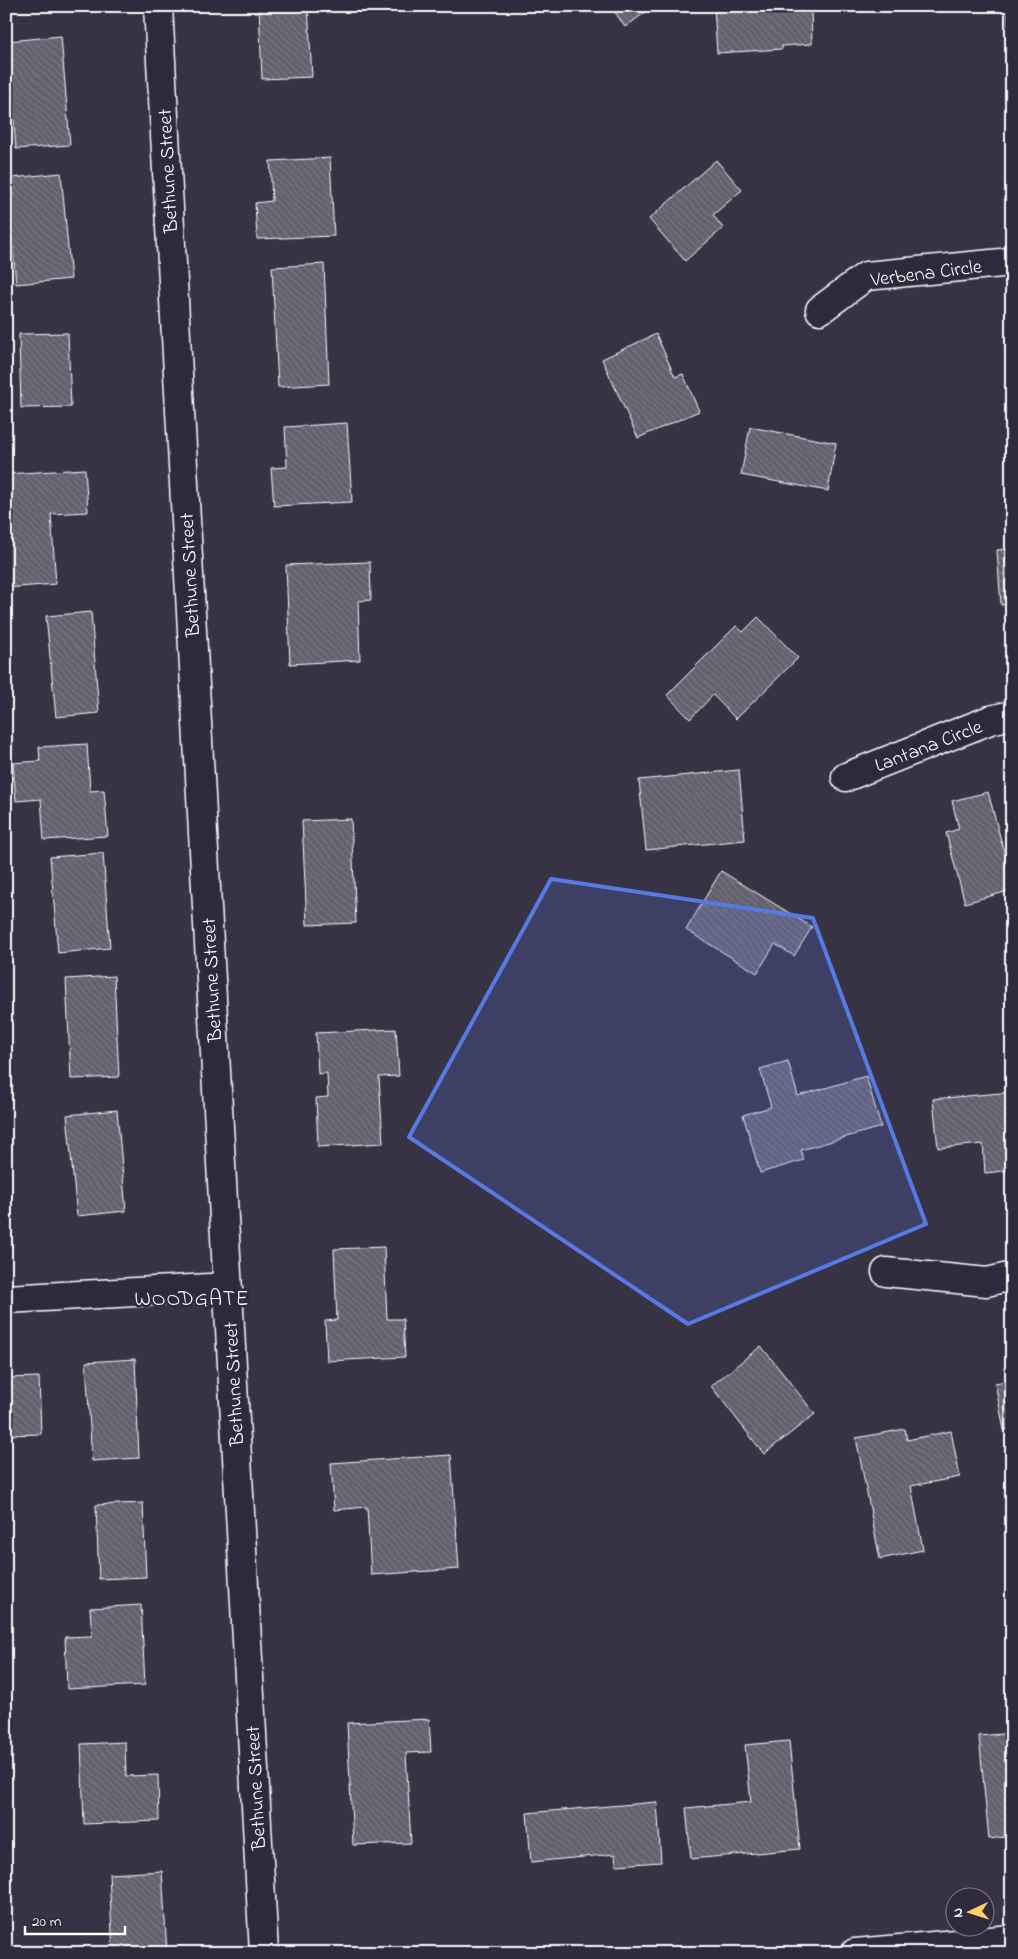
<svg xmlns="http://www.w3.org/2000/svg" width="1018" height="1959" font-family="'Indie Flower',sans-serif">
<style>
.building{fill:url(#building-back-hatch);stroke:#fff}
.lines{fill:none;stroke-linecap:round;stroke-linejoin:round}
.minor-casing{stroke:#fff;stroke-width:31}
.minor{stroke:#2f2a3d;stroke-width:28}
.marked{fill:#567ae2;fill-opacity:0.2;stroke:#567ae2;stroke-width:4;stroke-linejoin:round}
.labels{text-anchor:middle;stroke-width:5;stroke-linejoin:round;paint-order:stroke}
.street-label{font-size:20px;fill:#fff;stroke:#2f2a3d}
.neighbourhood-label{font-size:21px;letter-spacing:1px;fill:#fff;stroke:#2f2a3d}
</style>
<defs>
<pattern id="building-back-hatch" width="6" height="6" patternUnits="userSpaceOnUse" patternTransform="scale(1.25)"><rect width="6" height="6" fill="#635f6d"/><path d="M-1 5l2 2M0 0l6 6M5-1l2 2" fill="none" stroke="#7a7783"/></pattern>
</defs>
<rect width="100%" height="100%" fill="#373345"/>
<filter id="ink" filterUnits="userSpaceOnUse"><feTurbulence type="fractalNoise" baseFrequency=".02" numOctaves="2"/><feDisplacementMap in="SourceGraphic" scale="10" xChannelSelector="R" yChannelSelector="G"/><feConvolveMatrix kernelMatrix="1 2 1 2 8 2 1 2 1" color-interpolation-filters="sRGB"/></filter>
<g filter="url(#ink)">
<path class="building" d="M259 6H308L312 77 262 79Z
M611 6H654L625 27Z
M714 6H811L812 44 782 46V49L717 53Z
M1007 6H1012V27H1008Z
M61 36 70 145 16 149 8 41Z
M330 158 334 236 257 239 255 203 272 201 270 161Z
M716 160 742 190 713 215 723 228 685 261 649 219Z
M61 173 71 279 16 284 12 238 6 239V196H13L12 178Z
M324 264 329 384 278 387 272 267Z
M68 333 71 407 21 408 19 334Z
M656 334 675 377 683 374 699 411 638 438 602 359Z
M347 423 352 502 274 506 271 468 287 467 285 427Z
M750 427 836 443 828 491 741 475Z
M85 469 88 512 51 514 56 584 6 588V474Z
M1012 549V604L1001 605 997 550Z
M370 562 371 600 358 601 360 660 290 664 286 565Z
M91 612 99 713 56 717 46 616Z
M758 617 798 658 736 719 713 695 690 719 667 695 736 626 743 632Z
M87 744 90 791 104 790 108 836 44 840 41 799 16 801 13 763 40 761 39 747Z
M739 770 745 840 646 850 639 780Z
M988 792 1012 881V890L965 903 946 833 959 829 952 801Z
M351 819 356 923 307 925 302 821Z
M103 853 110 948 58 953 50 857Z
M721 871 812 927 794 956 775 944 757 973 686 930Z
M114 976 119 1077 71 1079 66 979Z
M396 1029 399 1076 379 1077 383 1143 318 1147 316 1098 328 1097 327 1073 318 1074 316 1033Z
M788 1061 798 1096 866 1076 881 1127 801 1150 804 1160 760 1173 743 1115 771 1107 760 1069Z
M1012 1092V1170L985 1173 983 1144 938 1148 933 1099Z
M117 1110 126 1211 77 1216 67 1115Z
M384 1247 387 1319H403L405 1357 327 1361 325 1321 337 1320 334 1249Z
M761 1346 815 1414 764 1454 711 1386Z
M135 1359 139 1458 92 1461 86 1362Z
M39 1377 41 1434 6 1435V1378Z
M1012 1380V1429L1004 1430 995 1383Z
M905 1429 907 1440 951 1431 960 1477 911 1486 923 1550 880 1559 856 1438Z
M451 1455 459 1569 371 1575 367 1507 334 1510 331 1463Z
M143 1503 146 1577 99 1579 96 1505Z
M141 1605 145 1685 67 1689 65 1637 92 1636 90 1608Z
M429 1719 431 1752 406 1753 411 1843 353 1845 347 1723Z
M1012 1733V1836L989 1839 979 1736Z
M789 1741 800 1849 691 1859 686 1808 751 1802 745 1745Z
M125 1742 126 1776 158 1775 159 1821 84 1824 81 1744Z
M657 1802 661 1862 616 1865 615 1854 531 1862 527 1813Z
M162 1871 167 1953H113L109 1874Z"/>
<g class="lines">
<defs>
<path id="minor" d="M158 6 264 1953
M820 310 866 276 1012 262
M846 777 990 720 1012 715
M886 1272 987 1282 1012 1276
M6 1299 228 1287
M855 1953 1012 1939"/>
</defs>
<use href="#minor" class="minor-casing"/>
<use href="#minor" class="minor"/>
</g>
</g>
<path class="marked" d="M551 879 813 918 926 1224 688 1324 409 1137Z"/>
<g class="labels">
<g class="street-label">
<text transform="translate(167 171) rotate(-93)" y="7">Bethune Street</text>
<text transform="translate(926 272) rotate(-7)" y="7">Verbena Circle</text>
<text transform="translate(189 575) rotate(-93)" y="7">Bethune Street</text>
<text transform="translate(928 745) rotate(-21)" y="7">Lantana Circle</text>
<text transform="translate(211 980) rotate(-93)" y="7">Bethune Street</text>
<text transform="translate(233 1384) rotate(-93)" y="7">Bethune Street</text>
<text transform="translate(255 1788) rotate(-93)" y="7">Bethune Street</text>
</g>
<g class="neighbourhood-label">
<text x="192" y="1305">WOODGATE</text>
</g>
</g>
<rect width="1018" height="1959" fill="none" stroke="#2f2a3d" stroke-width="25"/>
<rect x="12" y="12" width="993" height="1934" fill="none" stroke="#fff" stroke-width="2" filter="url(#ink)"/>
<g transform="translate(970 1912) rotate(266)"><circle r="24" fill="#2f2a3d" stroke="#827f8b"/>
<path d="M0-4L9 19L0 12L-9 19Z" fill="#ffd166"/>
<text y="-8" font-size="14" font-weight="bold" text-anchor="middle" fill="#ffffff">N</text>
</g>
<path d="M25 1926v8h100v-8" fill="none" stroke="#ffffff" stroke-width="2.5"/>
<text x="32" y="1926" font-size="15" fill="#ffffff" stroke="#2f2a3d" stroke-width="4" paint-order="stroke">20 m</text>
</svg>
